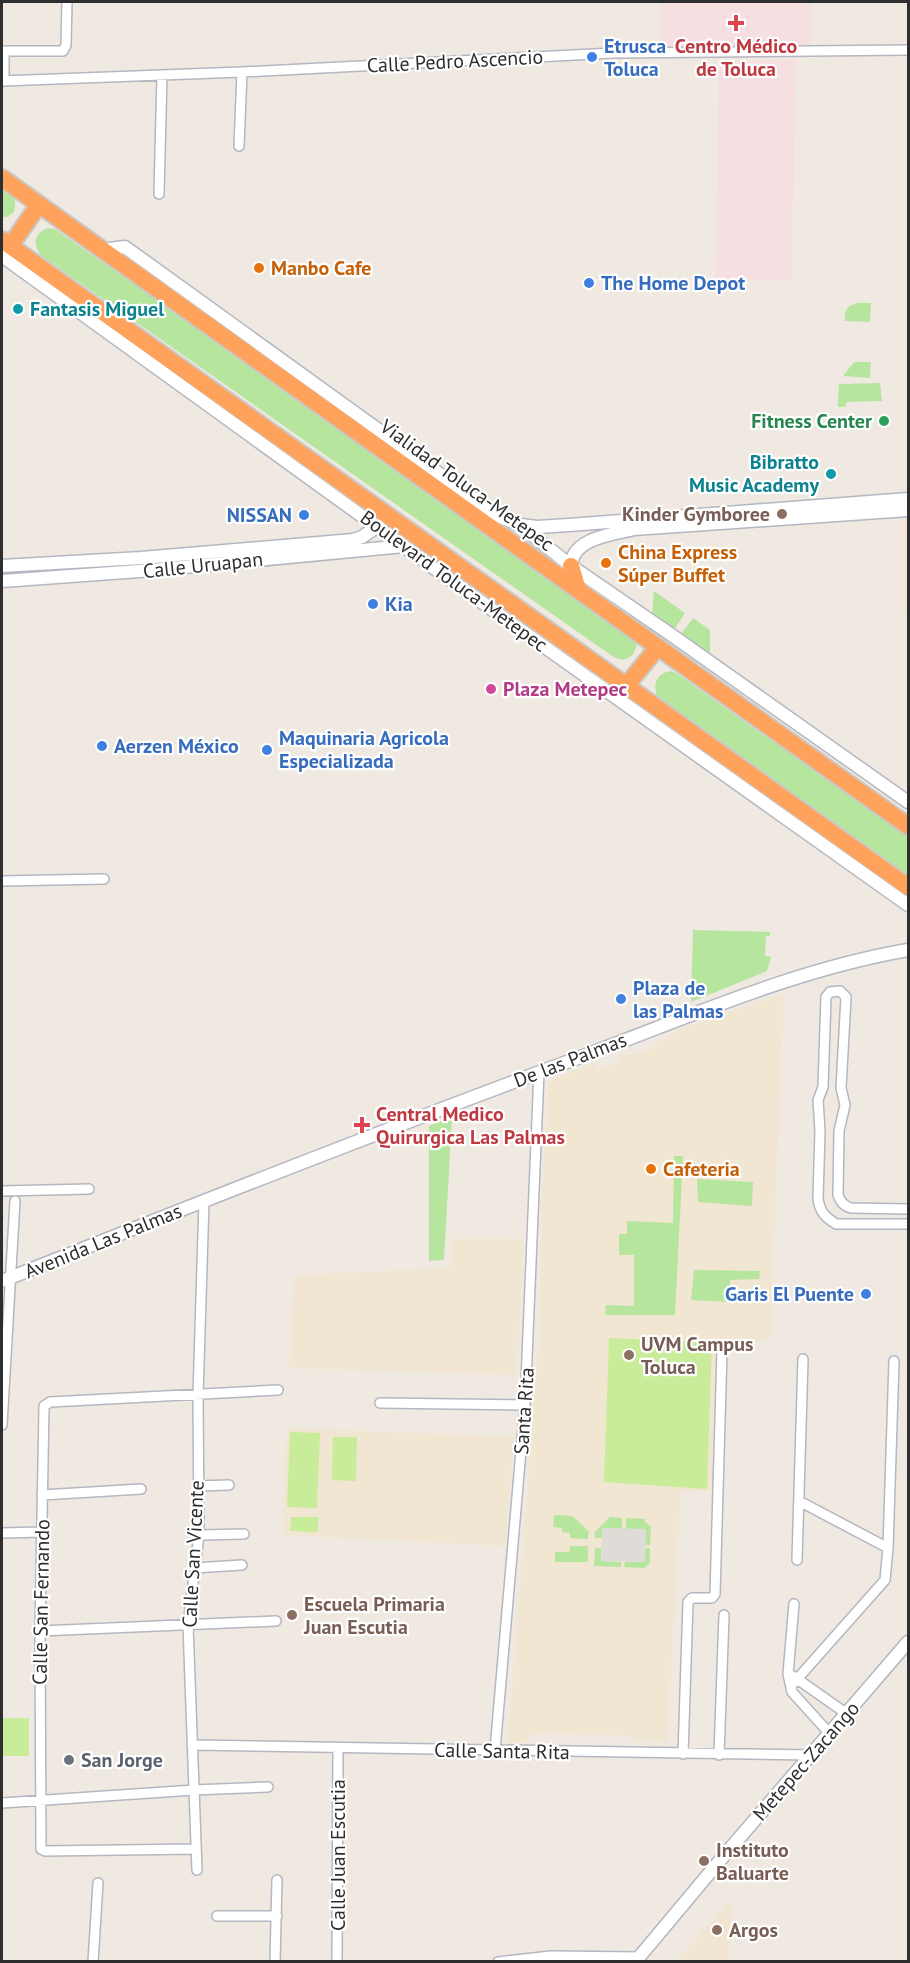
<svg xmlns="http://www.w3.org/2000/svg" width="910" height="1963" font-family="'PT Sans',sans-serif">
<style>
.education{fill:#f0e6d1}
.medical{fill:#f5dfe0}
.green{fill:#b6e59e}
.pitch{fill:#c9ec9a}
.plaza{fill:#dfdcd8}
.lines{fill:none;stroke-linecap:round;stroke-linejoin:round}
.street-casing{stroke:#b4b7c1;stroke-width:12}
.secondary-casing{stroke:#b4b7c1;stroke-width:15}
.highway-casing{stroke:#c9c9c9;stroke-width:20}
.street{stroke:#fff;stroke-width:9}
.secondary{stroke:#fff;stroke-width:12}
.highway{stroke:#ffa35c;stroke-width:16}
.health-dot{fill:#e0444e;stroke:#fff;stroke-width:2}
.shop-dot{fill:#3f7fe0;stroke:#fff;stroke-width:2}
.food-dot{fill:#e8710a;stroke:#fff;stroke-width:2}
.culture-dot{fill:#0f9aa8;stroke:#fff;stroke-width:2}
.leisure-dot{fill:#2e9e5b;stroke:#fff;stroke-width:2}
.education-dot{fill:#8d6e63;stroke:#fff;stroke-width:2}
.hotel-dot{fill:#d1479c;stroke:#fff;stroke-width:2}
.worship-dot{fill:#6b7280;stroke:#fff;stroke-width:2}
.labels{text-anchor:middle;stroke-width:4.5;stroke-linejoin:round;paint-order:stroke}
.shop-label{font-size:20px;font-weight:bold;fill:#366cbe;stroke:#fff;text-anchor:start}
.health-label{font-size:20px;font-weight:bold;fill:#be3a42;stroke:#fff}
.street-label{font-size:20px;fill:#2e2e2e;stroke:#fff}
.food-label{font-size:20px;font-weight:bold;fill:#c56008;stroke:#fff;text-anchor:start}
.culture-label{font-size:20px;font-weight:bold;fill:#0d838f;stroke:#fff;text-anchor:start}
.leisure-label{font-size:20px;font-weight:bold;fill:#27864d;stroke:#fff;text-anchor:end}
.education-label{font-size:20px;font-weight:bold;fill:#785e54;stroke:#fff;text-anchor:start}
.hotel-label{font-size:20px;font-weight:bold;fill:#b23c85;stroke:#fff;text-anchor:start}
.worship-label{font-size:20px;font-weight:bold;fill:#5b616d;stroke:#fff;text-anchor:start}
</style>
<rect width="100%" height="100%" fill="#efe9e1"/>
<path class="education" d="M903 518H908V615H904Z
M784 993 770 1341H721L715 1491H681L667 1742H653L647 1736 646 1740H635V1736L533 1733 527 1742H508L540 1320 542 1189 549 1080 595 1063 598 1070 605 1068 618 1063V1055L642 1053 679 1030Z
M451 1239H524L517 1375 289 1368 295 1275 451 1268Z
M287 1428 514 1437 505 1546 282 1535Z
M731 1899 729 1961H676Z"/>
<path class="medical" d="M661 2H811V45L660 46Z
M797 59 791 279 716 280 719 62Z"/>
<path class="green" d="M2 184C14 192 17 197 14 212L7 217H2Z
M48 228 55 229 630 632 637 643C635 657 626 664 612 656L43 257C32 247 33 233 48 228Z
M857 303H871L870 322 845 321C845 309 846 307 857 303Z
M854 362H871L870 378 843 376Z
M880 383 882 401 847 402 845 407H838L839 384Z
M654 591 685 613 674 630 652 613Z
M693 618 710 630V655L681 634Z
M671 671 676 673 908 837V875L658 698C652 685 656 673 671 671Z
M693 930 770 932V936H766L765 956 771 957 767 971 691 1002Z
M452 1117 444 1260 429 1261V1126Z
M674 1156H683L675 1315H605L606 1305 634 1306V1255H619V1234H627V1221L673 1223Z
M697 1179 753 1182 752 1206 698 1202Z
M694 1270 760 1271 759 1279 730 1280V1302L691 1300Z
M554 1515 573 1516 589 1532 588 1539 570 1538V1533L562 1532V1528L553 1527Z
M610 1517 622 1518V1529L602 1528V1538H595V1532Z
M626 1518 646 1519 644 1521 651 1527 650 1545H645V1530L626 1529Z
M570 1546H588V1562H555V1552H569Z
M595 1548H601V1561L621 1562V1567L594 1566Z
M645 1548H650V1563L644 1568 624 1567 625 1562H645Z"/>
<path class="pitch" d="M609 1338 712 1342 707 1489 604 1482Z
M290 1432 320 1433 317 1508 287 1507Z
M333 1437H357L356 1481 332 1480Z
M291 1517H318V1532L290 1531Z
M2 1718H29V1756H2Z"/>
<path class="plaza" d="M602 1528 646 1529 645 1562 601 1561Z"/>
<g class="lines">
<defs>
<path id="street" d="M2 51H63L66 45 67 2
M4 51V81
M2 81 242 72 613 53 908 50
M239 146 242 72
M159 194 162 75
M2 881 104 879
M2 1191 89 1189
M908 1209 851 1208C843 1206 840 1201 838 1195L839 1131 845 1105 841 1088 846 997 840 991 830 992 826 997 823 1087 818 1100 820 1131 818 1199C820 1212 825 1217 836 1224H908
M380 1403 525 1405
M2 1425 15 1201
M198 1486 229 1485
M42 1495 141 1489
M799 1501 888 1548
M2 1533 42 1532
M199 1535 244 1534
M797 1560 803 1359
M194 1568 242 1565
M794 1604 788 1674 792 1692 830 1734
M40 1631 276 1621
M793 1676 847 1714
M791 1686 885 1580 888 1548 894 1361
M192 1745 812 1755
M495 1750 525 1405 539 1072
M683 1754 688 1602 692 1598H712L715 1594 722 1351
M719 1755 724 1615
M2 1803 194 1790 268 1787
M196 1849 45 1851 41 1849 40 1631 44 1406 50 1402 278 1390
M197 1870 188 1625 199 1535 198 1395 204 1201
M217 1916H277
M93 1962 98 1883
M275 1962 277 1880
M337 1962 338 1748
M498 1962 551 1956 638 1957"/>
<path id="secondary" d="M102 250 125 247 498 516 520 525 571 566 673 636 908 802
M2 256 442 574 908 905
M521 525 537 527 569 525 908 499
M2 566 141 558 353 540 362 537 378 526
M571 566C572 538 613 534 634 529L908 510
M2 581 153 570 404 546
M2 1281C195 1204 390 1127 586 1055 691 1016 797 969 908 950
M635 1962 722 1858 908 1642"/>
<path id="highway" d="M2 178 908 826
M2 240 908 887
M10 246 38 206
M571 566 578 590
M626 686 657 648"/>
</defs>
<use href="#street" class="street-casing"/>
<use href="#secondary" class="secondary-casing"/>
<use href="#highway" class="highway-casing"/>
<use href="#street" class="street"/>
<use href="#secondary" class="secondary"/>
<use href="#highway" class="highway"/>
</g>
<g class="health-dot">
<path d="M733 14h6v6h6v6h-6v6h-6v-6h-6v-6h6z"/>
<path d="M359 1116h6v6h6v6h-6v6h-6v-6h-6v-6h6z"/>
</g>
<g class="shop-dot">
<circle cx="592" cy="57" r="6"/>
<circle cx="589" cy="283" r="6"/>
<circle cx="304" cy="515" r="6"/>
<circle cx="373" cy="604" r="6"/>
<circle cx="102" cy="746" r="6"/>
<circle cx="267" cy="750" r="6"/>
<circle cx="621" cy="999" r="6"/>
<circle cx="866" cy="1294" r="6"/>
</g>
<g class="food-dot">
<circle cx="259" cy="268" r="6"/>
<circle cx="606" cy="563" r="6"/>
<circle cx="651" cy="1169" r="6"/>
</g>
<g class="culture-dot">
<circle cx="18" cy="309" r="6"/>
<circle cx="831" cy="474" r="6"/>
</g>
<circle class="leisure-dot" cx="884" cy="421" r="6"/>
<g class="education-dot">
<circle cx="782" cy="514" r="6"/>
<circle cx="629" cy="1355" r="6"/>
<circle cx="292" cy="1615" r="6"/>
<circle cx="704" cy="1861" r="6"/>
<circle cx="717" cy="1930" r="6"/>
</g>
<circle class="hotel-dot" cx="491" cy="689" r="6"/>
<circle class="worship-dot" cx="69" cy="1760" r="6"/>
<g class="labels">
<g class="shop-label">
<text x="604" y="53">Etrusca<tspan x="604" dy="23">Toluca</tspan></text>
<text x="601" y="290">The Home Depot</text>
<text x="292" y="522" text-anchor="end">NISSAN</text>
<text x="385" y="611">Kia</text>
<text x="279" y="745">Maquinaria Agricola<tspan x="279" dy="23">Especializada</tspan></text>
<text x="114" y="753">Aerzen México</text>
<text x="633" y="995">Plaza de<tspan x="633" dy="23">las Palmas</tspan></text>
<text x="854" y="1301" text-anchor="end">Garis El Puente</text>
</g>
<g class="health-label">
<text x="736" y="53">Centro Médico<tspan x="736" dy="23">de Toluca</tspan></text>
<text x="376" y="1121" text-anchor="start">Central Medico<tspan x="376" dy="23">Quirurgica Las Palmas</tspan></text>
</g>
<g class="street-label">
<text transform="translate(455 61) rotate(-3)" y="7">Calle Pedro Ascencio</text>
<text transform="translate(467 485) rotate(36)" y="7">Vialidad Toluca-Metepec</text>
<text transform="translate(203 565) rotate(-6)" y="7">Calle Uruapan</text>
<text transform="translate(454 581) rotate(36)" y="7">Boulevard Toluca-Metepec</text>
<text transform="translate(570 1060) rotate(-21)" y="7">De las Palmas</text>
<text transform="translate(103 1241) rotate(-22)" y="7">Avenida Las Palmas</text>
<text transform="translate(524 1411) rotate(-86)" y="7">Santa Rita</text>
<text transform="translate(193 1554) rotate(-87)" y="7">Calle San Vicente</text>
<text transform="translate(41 1602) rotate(-89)" y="7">Calle San Fernando</text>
<text transform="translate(502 1751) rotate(1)" y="7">Calle Santa Rita</text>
<text transform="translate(806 1761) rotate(-49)" y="7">Metepec-Zacango</text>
<text transform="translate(338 1855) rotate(-90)" y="7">Calle Juan Escutia</text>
</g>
<g class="food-label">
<text x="271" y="275">Manbo Cafe</text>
<text x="618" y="559">China Express<tspan x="618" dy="23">Súper Buffet</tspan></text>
<text x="663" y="1176">Cafeteria</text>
</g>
<g class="culture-label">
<text x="30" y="316">Fantasis Miguel</text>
<text x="819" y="469" text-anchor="end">Bibratto<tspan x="819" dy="23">Music Academy</tspan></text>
</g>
<g class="leisure-label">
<text x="872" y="428">Fitness Center</text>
</g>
<g class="education-label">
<text x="770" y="521" text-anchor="end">Kinder Gymboree</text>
<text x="641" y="1351">UVM Campus<tspan x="641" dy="23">Toluca</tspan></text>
<text x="304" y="1611">Escuela Primaria<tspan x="304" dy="23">Juan Escutia</tspan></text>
<text x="716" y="1857">Instituto<tspan x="716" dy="23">Baluarte</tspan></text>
<text x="729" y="1937">Argos</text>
</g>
<g class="hotel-label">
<text x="503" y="696">Plaza Metepec</text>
</g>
<g class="worship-label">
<text x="81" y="1767">San Jorge</text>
</g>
</g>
<rect width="910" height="1963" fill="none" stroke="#2e2e2e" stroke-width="6"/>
</svg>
